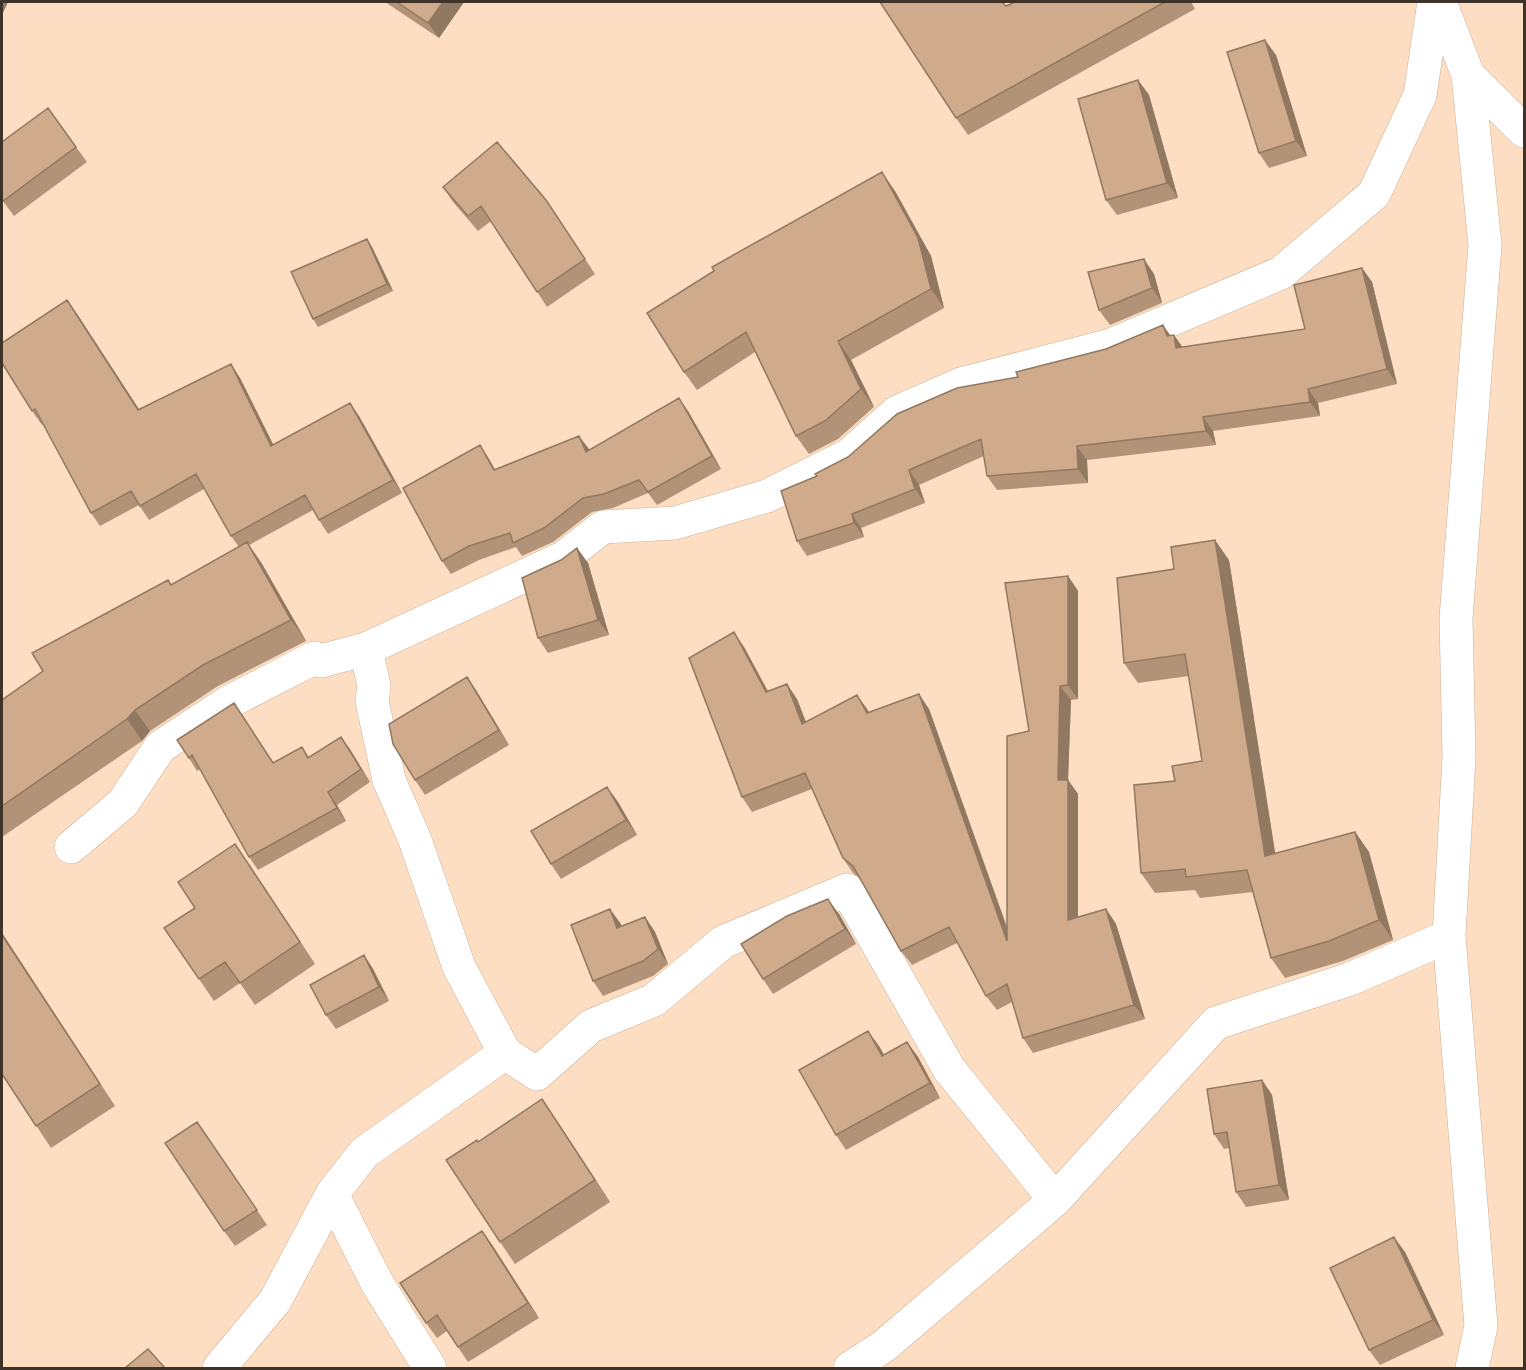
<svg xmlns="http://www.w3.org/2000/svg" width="1526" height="1370" font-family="'Titillium Web',sans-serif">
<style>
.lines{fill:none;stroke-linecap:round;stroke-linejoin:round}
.minor-casing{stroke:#ccaf94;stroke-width:34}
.minor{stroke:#fff;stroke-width:33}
.wall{fill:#b29378}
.shaded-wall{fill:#917861}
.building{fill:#cfab8b;stroke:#917861;stroke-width:1.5}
</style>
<rect width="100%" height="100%" fill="#fddec3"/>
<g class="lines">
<defs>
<path id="minor" d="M1440 2 1468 75 1485 245 1456 618 1459 757 1449 936 1481 1326 1472 1368
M1468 75 1524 131
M366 649 374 686 372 701 389 780 415 840 459 967 505 1053 537 1074 591 1026 654 1000 723 942 847 890 949 1069 1055 1200 1216 1023 1350 979 1449 936
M71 847 123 803 160 747 227 703 314 658 321 661 366 649 563 558 603 527 675 523 767 496 849 455 897 412 961 384 1111 345 1281 273 1374 194 1420 95 1434 2
M219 1368 275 1301 332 1194
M430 1368 377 1283 332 1194 364 1153 505 1053
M850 1368 884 1346 1055 1200"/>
</defs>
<use href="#minor" class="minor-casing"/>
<use href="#minor" class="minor"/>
</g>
<path class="wall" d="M385 2H464L439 38Z
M1015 2H1191L1195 9 968 135 956 118 1006 6Z
M1276 55 1307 156 1269 168 1259 153Z
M1138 80 1149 95 1178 198 1117 215 1106 200Z
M76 147 87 162 14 216 2 200Z
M443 187 556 215 595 274 547 307 491 221 478 231 453 202Z
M895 191 931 256 944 308 851 360 874 407 838 439 809 454 796 436 755 352 697 390 684 372Z
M367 239 372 247 393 291 318 327 313 319Z
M1362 268 1372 282 1397 384 1318 403 1320 416 1213 431 1216 445 1087 460 1088 483 997 490 987 476 984 456 919 485 925 503 861 528 864 537 807 556 797 541 817 476 1018 377 1171 335 1182 347 1305 329Z
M1154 274 1162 303 1110 325 1099 310Z
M77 314 139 410 231 364 240 378 273 445 359 416 402 493 328 534 319 520 313 510 249 545 262 564 306 641 218 686 150 731 142 741 2 837V700L43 671 168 580 172 585 239 547 231 536 204 489 149 520 139 505 100 526 91 513 43 424 42 425 32 411Z
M688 411 721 469 657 505 648 493 613 508 592 512 553 542 522 556 516 547 479 560 451 574 442 561 480 445 489 459 495 470 589 450Z
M577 548 588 563 609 635 548 653 538 638 561 560Z
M1229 560 1275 854 1355 832 1369 852 1393 940 1343 961 1285 978 1271 958 1253 892 1200 898 1195 890 1155 893 1141 873 1175 781 1202 761 1189 676 1138 683 1124 663Z
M1068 576 1078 591V699L1071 700 1068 780 1078 794V917L1106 909 1116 924 1145 1019 1033 1053 1023 1038 1012 1002 997 1010 986 996 957 943 912 965 901 951 860 878 853 873 843 858 812 789 752 812 742 797 744 647 768 691 797 699 806 722 857 695 869 712 929 709 1007 927 1029 731Z
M467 677 477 692 509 745 425 795 415 780Z
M234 703 273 763 302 747 309 757 341 737 370 782 337 805 346 821 258 870 249 857 200 769 197 771 189 758Z
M607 787 618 802 637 835 561 879 551 864Z
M250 866 315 964 255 1005 240 983 214 1001 199 979 195 908Z
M839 914 856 944 773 994 763 979Z
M645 917 655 932 668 964 653 976 603 996 593 981 621 924V927Z
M2 933 115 1106 51 1148 2 1074Z
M364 955 373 969 389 1001 336 1029 326 1015Z
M907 1042 918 1057 940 1098 846 1150 836 1135 879 1046 884 1055Z
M1262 1080 1272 1095 1289 1200 1246 1207 1236 1192 1229 1148 1224 1149 1214 1134Z
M557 1121 610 1202 515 1264 500 1242 478 1142Z
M197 1122 267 1225 235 1246 224 1231Z
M482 1231 539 1318 468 1362 447 1331 437 1338 426 1323Z
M1405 1252 1444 1335 1380 1365 1369 1350Z"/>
<path class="shaded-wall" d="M2 2H8L2 15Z
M443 2H464L439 38 428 23Z
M1265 40 1276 55 1307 156 1296 141Z
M1138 80 1149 95 1178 198 1167 183Z
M882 172 895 191 931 256 944 308 931 289Z
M367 239 372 247 393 291 387 284Z
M1144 259 1154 274 1162 303 1152 288Z
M1362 268 1372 282 1397 384 1387 369Z
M67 300 77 314 148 423 138 410Z
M1163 325 1173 339 1174 335 1184 349 1186 362 1167 336Z
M838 341 851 360 874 407 861 389Z
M231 364 240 378 281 460 271 446Z
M1308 389 1318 403 1320 416 1310 402Z
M679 398 688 411 721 469 712 456Z
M350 403 359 416 402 493 393 480Z
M1203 417 1213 431 1216 445 1206 431Z
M579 436 589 449 595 465 586 452Z
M480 445 489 459 503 484 494 470Z
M1077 446 1087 460 1088 483 1078 469Z
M909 470 919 485 925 503 915 489Z
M852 514 861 528 864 537 854 523Z
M1215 540 1229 560 1279 877 1265 856Z
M247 542 262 564 306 641 291 620Z
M577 548 588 563 609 635 598 620Z
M1068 576 1078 591V699L1068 685Z
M734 632 744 647 776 707 766 692Z
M467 677 477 692 509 745 499 730Z
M787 684 797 699 812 738 802 724Z
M1060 686 1071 700 1068 780 1078 794V935L1068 920 1058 780Z
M919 694 929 709 1017 956 1007 941Z
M857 695 867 709 877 728 867 713Z
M234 703 243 716 282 776 273 763Z
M135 710 150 731 142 741 127 719Z
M341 737 350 749 370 782 361 769Z
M607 787 618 802 637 835 626 820Z
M328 792 337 805 346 821 337 808Z
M1355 832 1369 852 1393 940 1379 920Z
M235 844 250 866 315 964 300 942Z
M828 899 839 914 856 944 845 929Z
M610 909 621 924 628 943 617 928Z
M1106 909 1116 924 1145 1019 1134 1005Z
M645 917 655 932 668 964 658 949Z
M2 933 115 1106 2 935Z
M364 955 373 969 389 1001 379 987Z
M868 1031 879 1046 893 1071 882 1056Z
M907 1042 918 1057 940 1098 930 1083Z
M1262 1080 1272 1095 1289 1200 1279 1185Z
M542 1099 557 1121 610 1202 595 1180Z
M482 1231 493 1246 539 1318 528 1303Z
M1394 1237 1405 1252 1444 1335 1433 1320Z"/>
<path class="building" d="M397 2H443L428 23Z
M880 2H1002L1006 6 1015 2H1165L956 118Z
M1265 40 1296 141 1259 153 1227 52Z
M1138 80 1167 183 1106 200 1078 99Z
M48 108 76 147 3 201 2 199V142Z
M497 142 546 200 585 259 537 292 481 206 468 216 443 187Z
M882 172 918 238 931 289 838 341 861 389 825 421 796 436 746 332 684 372 647 313 714 271 712 267Z
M367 239 387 284 313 319 291 272Z
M1144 259 1152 288 1099 310 1088 272Z
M1362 268 1387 369 1308 389 1310 402 1203 417 1206 431 1077 446 1078 469 987 476 981 439 909 470 915 489 852 514 854 523 797 541 781 491 817 476 815 474 848 457 897 414 957 388 1018 377 1016 372 1106 349 1163 325 1167 336 1174 335 1176 348 1305 329 1294 285Z
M67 300 138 410 231 364 271 446 350 403 393 480 319 520 305 495 231 536 196 474 140 506 131 491 91 513 35 409 32 411 2 363V343Z
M679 398 712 456 648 492 639 480 604 494 583 498 544 528 513 543 510 533 469 546 442 561 403 488 480 445 494 470 579 436 586 452Z
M1215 540 1265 856 1355 832 1379 920 1329 941 1271 958 1247 870 1186 877 1185 869 1141 873 1134 785 1175 781 1172 766 1202 761 1185 654 1124 663 1117 578 1174 569 1171 547Z
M247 542 291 620 203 665 135 710 127 719 2 806V700L43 671 32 653 168 580 171 585Z
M577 548 598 620 538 638 522 578 561 560Z
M1068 576V685L1060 686 1058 780H1068V920L1106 909 1134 1005 1023 1038 1007 984 986 996 949 927 901 951 853 866 843 858 805 773 742 797 689 658 734 632 766 692 787 684 802 724 857 695 867 713 919 694 1007 941V736L1029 731 1005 583Z
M467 677 499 730 415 780 393 744 389 724Z
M234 703 273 763 302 747 308 758 341 737 361 769 328 792 337 808 249 857 192 755 189 758 177 740Z
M607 787 626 820 551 864 531 831Z
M235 844 300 942 240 983 225 962 199 979 164 928 195 908 178 882Z
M828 899 845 929 763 979 741 944 787 916Z
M610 909 617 928 645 917 658 949 643 961 593 981 571 925Z
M2 935 100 1084 36 1126 2 1074Z
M364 955 379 987 326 1015 310 985Z
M868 1031 882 1056 907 1042 930 1083 836 1135 799 1070Z
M1262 1080 1279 1185 1236 1192 1227 1132 1214 1134 1207 1089Z
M542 1099 595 1180 500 1242 446 1160 477 1140 478 1142Z
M197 1122 257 1210 224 1231 165 1143Z
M482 1231 528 1303 458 1347 437 1315 426 1323 400 1283Z
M1394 1237 1433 1320 1369 1350 1330 1268Z
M148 1349 165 1368H125Z"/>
<rect width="1526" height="1370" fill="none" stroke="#3e3328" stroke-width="6"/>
</svg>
